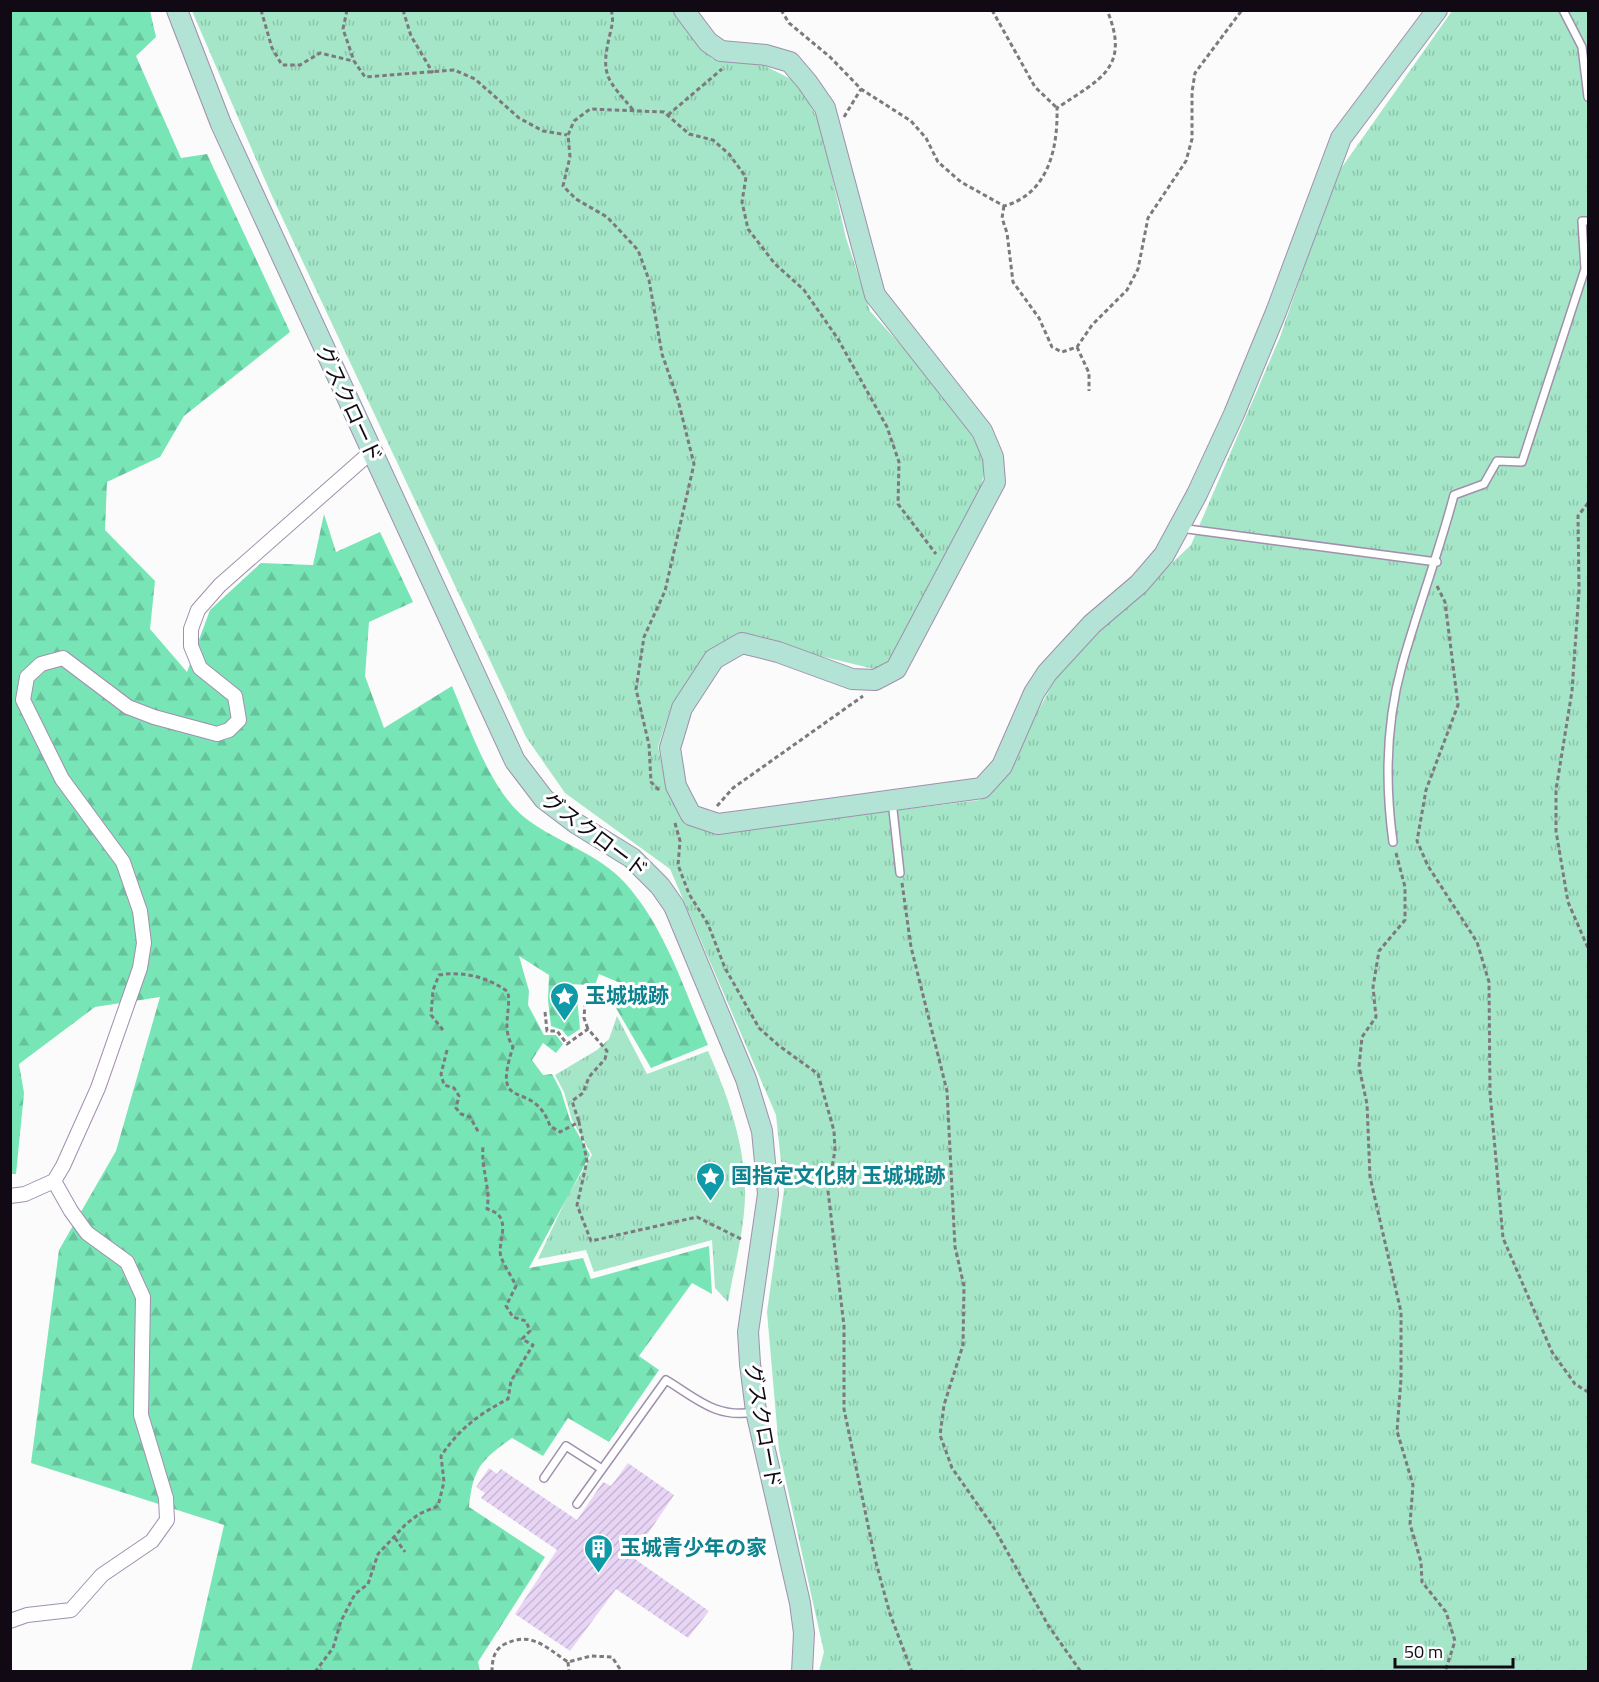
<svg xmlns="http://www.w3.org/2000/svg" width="1599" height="1682" font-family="'Titillium Web','Noto Sans JP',sans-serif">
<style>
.grass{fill:url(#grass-tufts)}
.forest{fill:url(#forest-firs)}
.building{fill:url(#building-hatch)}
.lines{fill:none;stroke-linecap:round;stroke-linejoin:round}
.lane-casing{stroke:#a18fae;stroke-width:10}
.street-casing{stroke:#a18fae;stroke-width:16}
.secondary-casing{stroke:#a18fae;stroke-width:22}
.path{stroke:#7d797f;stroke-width:3;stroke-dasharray:4.5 3;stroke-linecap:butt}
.lane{stroke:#fff;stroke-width:7}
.street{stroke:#fff;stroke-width:14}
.secondary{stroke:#b2e3d4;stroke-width:20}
.labels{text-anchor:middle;stroke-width:6;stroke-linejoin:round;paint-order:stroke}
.street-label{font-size:21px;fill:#110a15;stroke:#fff}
.culture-label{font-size:21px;font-weight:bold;fill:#0d838f;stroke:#fff;text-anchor:start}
</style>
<defs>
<pattern id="grass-tufts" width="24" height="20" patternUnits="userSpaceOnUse" patternTransform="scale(1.5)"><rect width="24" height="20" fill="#a4e6c7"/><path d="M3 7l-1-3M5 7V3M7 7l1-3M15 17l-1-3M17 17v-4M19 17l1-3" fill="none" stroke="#8cc4aa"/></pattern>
<pattern id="forest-firs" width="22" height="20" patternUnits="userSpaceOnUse" patternTransform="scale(1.5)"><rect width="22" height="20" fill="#78e5b6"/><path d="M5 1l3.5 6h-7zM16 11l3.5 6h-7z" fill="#67c39c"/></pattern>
<pattern id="building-hatch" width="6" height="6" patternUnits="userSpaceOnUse" patternTransform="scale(1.5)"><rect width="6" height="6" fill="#e8d5f6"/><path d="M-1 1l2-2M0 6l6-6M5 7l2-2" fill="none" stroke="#c6b6d2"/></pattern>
</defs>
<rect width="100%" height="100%" fill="#fbfbfb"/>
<path class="grass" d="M192 11H676L712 59 763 65 797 82 820 123 846 238 870 311 953 403 986 460 980 494 900 654 874 669 808 653 755 635 728 640 702 660 671 707 658 747 667 789 690 823 723 832 980 800 1000 783 1061 668 1191 545 1280 337 1335 177 1452 11H1588V1671H819L824 1652 779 1450 767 1312 784 1190 776 1115 670 869 565 793 526 737 272 196Z
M617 1016 647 1074 708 1051C728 1096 746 1146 745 1197 744 1232 734 1268 728 1302L715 1288 712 1240 594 1272 586 1250 538 1259 567 1197 592 1155 572 1120 564 1092 555 1075 597 1050 609 1039Z"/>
<path class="forest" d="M11 11H150L156 37 136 56 181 158 207 154 290 332 184 416 160 457 107 482 105 530 155 581 150 629 187 672 210 610 261 563 313 565 324 514 336 552 380 532 413 602 369 622 365 676 384 728 452 686C469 726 490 789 524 817 555 842 599 853 626 884 666 929 684 990 708 1045L651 1068 616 1008 618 982 599 974 595 985 564 984 577 997 580 1029 568 1037 562 1030 551 1026 548 1000 549 975 519 956 529 991 528 1005 544 1035H556L563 1044 556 1053 543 1043 532 1060 543 1075 552 1074 561 1091 570 1120 590 1155 529 1268 583 1258 591 1279 709 1246 712 1294 692 1283 639 1356 659 1370 609 1442 568 1418 543 1456 512 1438C481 1460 473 1468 469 1507L545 1557 478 1662 480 1671H191L224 1525 31 1463 59 1250 116 1151 160 997 95 1007 19 1064 24 1093 16 1174H11Z"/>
<path class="building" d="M628 1463 674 1495 632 1557 709 1611 688 1638 616 1589 570 1651 515 1614 557 1550 481 1498 485 1493 476 1487 489 1468 497 1474 501 1469 577 1520 603 1482 611 1486Z"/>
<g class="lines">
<defs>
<path id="lane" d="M1563 10 1582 47 1588 97
M1588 268 1585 269 1582 221H1588
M1180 528 1437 562
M892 801 900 873
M1393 842C1385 784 1386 723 1402 665 1418 608 1439 552 1454 495L1484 484 1497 461 1522 462 1585 269
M544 1478 566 1446 602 1469
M577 1504 666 1380C696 1398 716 1419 754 1412"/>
<path id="street" d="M10 1196 25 1194 54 1181 63 1166 98 1088 140 968 144 943 140 911 123 862 62 779 23 700 27 677 41 664 63 658 128 707 154 717 217 734 229 730 239 720 235 696 200 668 191 646V629L198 610 220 585 371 452
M10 1621 27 1615 71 1610 102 1575 152 1541 167 1520 166 1498 141 1415 143 1297 127 1262 87 1233 71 1211 54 1181"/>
<path id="secondary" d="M177 10 221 124 515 761 544 799 577 824 632 858 660 886 674 906 746 1079 762 1131 768 1194 748 1332 750 1364 756 1411 800 1603 804 1633 802 1672
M684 10 708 42 721 51 766 55 790 62 807 82 825 108 875 295 982 431 993 457 995 482 896 669 875 680 852 679 778 652 742 643 714 659 682 708 670 748 676 786 691 815 718 824 982 788 1002 766 1034 693 1047 673 1092 624 1139 584 1164 555 1197 494 1234 414 1276 312 1341 138 1437 10"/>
</defs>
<use href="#lane" class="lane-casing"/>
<use href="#street" class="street-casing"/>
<use href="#secondary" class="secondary-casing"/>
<path class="path" d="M261 10 272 48 282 65H300L320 53 353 61
M347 10 343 29 354 61 365 77 454 70 475 79 519 118 543 131 567 135
M403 10 411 36 433 73
M611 10C614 19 612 25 610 34 600 76 607 79 634 111
M781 10 789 23 830 57 861 89 911 121 926 138 938 162 961 182 1004 206C1048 194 1058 149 1057 108 1100 79 1131 68 1107 10
M992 10 1035 87 1057 108
M668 115 722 69
M844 117 861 89
M1004 206 1002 218 1007 233 1013 282 1039 318 1052 347 1062 352 1077 347 1092 325 1127 290 1138 269 1148 218 1186 161 1192 139V92L1195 73 1242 10
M1077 347 1089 373V391
M1588 503 1578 516 1579 591 1572 691 1556 790V831L1568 902 1588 948
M1437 586 1445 602 1458 705 1426 790 1417 841 1428 866 1477 942 1489 982 1490 1093 1503 1238 1552 1352 1575 1384 1588 1392
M659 790 651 782 649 745 636 689 644 637 665 591 694 464 678 400 662 354 649 280 638 250 607 217 576 199 563 186 570 157 568 135 574 121 590 109 664 112 689 134 713 140 729 154 746 177 742 202 748 229 775 264 804 290 838 339 887 427 899 462 898 504 936 554
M717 806 733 788 863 696
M675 823 680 841 678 865 689 894 708 924 725 968 759 1028 778 1045 818 1074 834 1131 835 1150 828 1191 844 1326V1409L875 1559 890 1614 912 1672
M1396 853 1405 887V920L1379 951 1373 987 1376 1017 1362 1037 1359 1067 1367 1104 1370 1177 1401 1312V1379L1397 1431 1413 1485 1410 1524 1421 1562 1422 1582 1446 1612 1455 1641 1445 1672
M902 883 911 947 947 1091 955 1247 964 1286 963 1345 944 1405 940 1435 952 1468 994 1528 1048 1625 1081 1672
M585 1002 584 1018 588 1029
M545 1012 547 1031H557L567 1044 588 1029 607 1051 605 1059 589 1077 583 1093 572 1101 579 1122
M443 1030 431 1015 433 990 439 975C463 971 488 977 508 992 511 1013 501 1027 513 1047 490 1117 533 1076 550 1126L560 1132 579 1122 587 1161 577 1205 591 1241 697 1217 743 1240
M447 1050 441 1074 444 1085 454 1088 459 1096 456 1108 461 1114 470 1117 479 1133
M395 1538 405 1552
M568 1662 569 1672
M315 1672 333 1648 341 1621 355 1594 368 1584 378 1554 406 1524 419 1514 438 1506 444 1482 441 1456C459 1429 479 1414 508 1399L511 1381 533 1345 522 1339 530 1331 526 1321 513 1317 506 1306 516 1286C512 1277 505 1267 501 1257 496 1243 515 1216 487 1209 491 1189 481 1169 483 1147
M492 1672C492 1660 494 1649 505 1644 532 1631 545 1647 568 1662L591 1656 612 1657 622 1672
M1265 1672H1282"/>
<use href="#lane" class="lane"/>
<use href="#street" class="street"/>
<use href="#secondary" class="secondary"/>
</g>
<defs>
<symbol id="sight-pin" viewBox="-11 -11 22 30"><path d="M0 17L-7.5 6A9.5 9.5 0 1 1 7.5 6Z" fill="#0f9aa8" stroke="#fff"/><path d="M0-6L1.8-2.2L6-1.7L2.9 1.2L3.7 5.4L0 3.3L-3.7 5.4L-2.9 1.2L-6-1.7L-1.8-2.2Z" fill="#fff"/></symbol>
<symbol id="building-pin" viewBox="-11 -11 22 30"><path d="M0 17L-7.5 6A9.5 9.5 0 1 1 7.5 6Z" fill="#0f9aa8" stroke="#fff"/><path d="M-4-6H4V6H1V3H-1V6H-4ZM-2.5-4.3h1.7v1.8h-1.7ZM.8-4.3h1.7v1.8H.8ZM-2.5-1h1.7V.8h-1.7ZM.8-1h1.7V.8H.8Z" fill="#fff"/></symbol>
</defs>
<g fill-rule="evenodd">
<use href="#sight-pin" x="548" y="980" width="33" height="45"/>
<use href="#sight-pin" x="694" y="1160" width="33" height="45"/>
<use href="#building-pin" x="582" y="1532" width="33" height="45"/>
</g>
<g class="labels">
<g class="street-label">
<text transform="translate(349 404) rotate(65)" y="7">グスクロード</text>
<text transform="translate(595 835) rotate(37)" y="7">グスクロード</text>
<text transform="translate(763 1426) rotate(80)" y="7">グスクロード</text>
</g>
<g class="culture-label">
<text x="585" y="1003">玉城城跡</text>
<text x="731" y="1183">国指定文化財 玉城城跡</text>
<text x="620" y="1555">玉城青少年の家</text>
</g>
</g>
<rect width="1599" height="1682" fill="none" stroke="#110a15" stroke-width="24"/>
<path d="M1395 1658v9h118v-9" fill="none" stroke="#110a15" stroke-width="3"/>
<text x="1404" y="1658" font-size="18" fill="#110a15" stroke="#ffffff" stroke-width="4.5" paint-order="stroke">50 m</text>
</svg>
